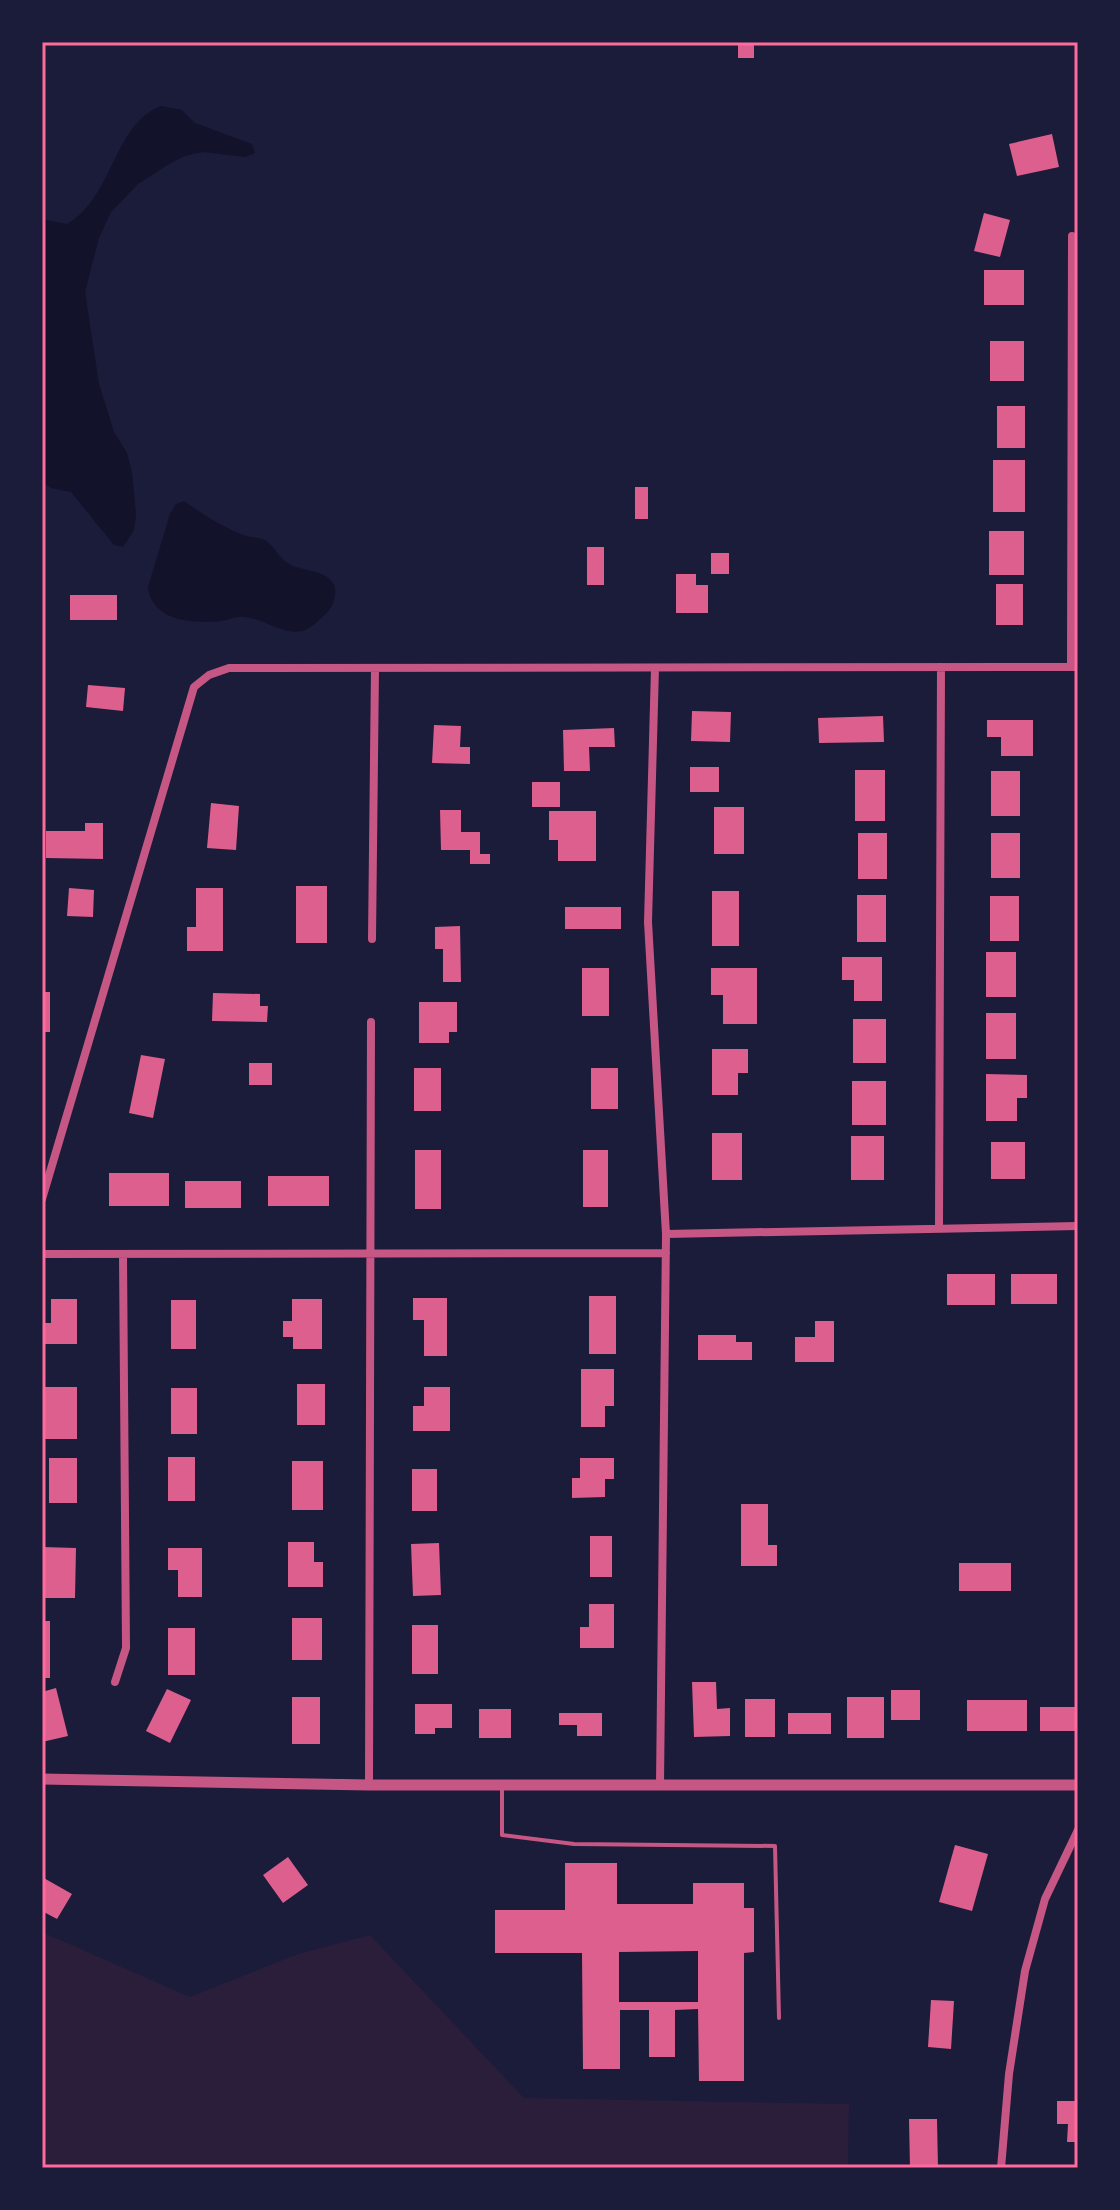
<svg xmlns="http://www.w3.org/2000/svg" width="1120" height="2210" font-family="Jost,sans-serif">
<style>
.green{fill:#2a1e3b}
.water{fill:#12122b}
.building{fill:#dd5f8e;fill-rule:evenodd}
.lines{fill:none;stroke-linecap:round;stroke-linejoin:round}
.service{stroke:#c65784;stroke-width:4}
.minor{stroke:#c65784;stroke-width:8}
.tertiary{stroke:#c65784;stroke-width:11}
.neatline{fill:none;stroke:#ff6b9d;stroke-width:3}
</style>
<rect width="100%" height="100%" fill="#1b1b3a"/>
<path class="green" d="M42 1932 190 1997 298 1954 370 1935 524 2098 849 2104 848 2168H42Z"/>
<path class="water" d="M161 106 182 110 195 123 252 144 255 153 245 157 203 152 185 156 169 164 138 184 111 212 99 238 85 292 99 384 114 432 127 453 132 472 136 515 134 530 123 547 114 545 71 492 51 488 42 481V219L67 224C114 197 113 124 161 106Z
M184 501C200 513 229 531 247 536 253 538 259 537 265 540 274 546 278 556 286 562 300 574 346 567 333 603 331 610 323 616 318 621 293 646 272 620 245 617 236 616 229 620 221 621 192 624 152 621 148 587L170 514 176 504Z"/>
<path class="building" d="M738 42H754V58H738Z
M1052 134 1059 167 1017 176 1009 144Z
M984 213 1010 220 1000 257 974 251Z
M984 270H1024V305H984Z
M990 341H1024V381H990Z
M997 406H1025V448H997Z
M993 460H1025V512H993Z
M635 487H648V519H635Z
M989 531H1024V575H989Z
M587 547H604V585H587Z
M711 553H729V574H711Z
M676 574H696V585H708V613H676Z
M996 584H1023V625H996Z
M70 595H117V620H70Z
M88 685 125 688 123 711 86 707Z
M692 711 731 712 730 742 691 741Z
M883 716 884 742 819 743 818 718Z
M987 720H1033V756H1001V737H987Z
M434 725 461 726 460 747H470V764L432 763Z
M614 728 615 747H589L590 771H564L563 730Z
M690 767H719V792H690Z
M855 770H885V821H855Z
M991 771H1020V816H991Z
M532 782H560V807H532Z
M211 803 239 806 236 850 207 848Z
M714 807H744V854H714Z
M440 810H461V832H480V854H490V864H470V850H441Z
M549 811H596V861H558V840H549Z
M85 823H103V859L46 858V831H85Z
M858 833H887V879H858Z
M991 833H1020V878H991Z
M296 886H327V943H296Z
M69 888 94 890 93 917 67 916Z
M196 888H223V951H187V927H196Z
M712 891H739V946H712Z
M857 895H886V942H857Z
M990 896H1019V941H990Z
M565 907H621V929H565Z
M460 926 461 982H443V949H435V927Z
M986 952H1016V997H986Z
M842 957H882V1001H854V980H842Z
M582 968H609V1016H582Z
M711 968H757V1024H723V995H711Z
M42 992H50V1032H42Z
M213 993 260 994V1006H268L267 1022 212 1021Z
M419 1002H457V1032H449V1043H419Z
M986 1013H1016V1059H986Z
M853 1019H886V1063H853Z
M712 1049H748V1073H738V1095H712Z
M141 1055 165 1059 153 1118 129 1113Z
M249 1063H272V1085H249Z
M414 1068H441V1111H414Z
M591 1068H618V1109H591Z
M986 1074 1027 1075V1098H1017V1121H986Z
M852 1081H886V1125H852Z
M712 1133H742V1180H712Z
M851 1136H884V1180H851Z
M991 1142H1025V1179H991Z
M415 1150H441V1209H415Z
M583 1150H608V1207H583Z
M109 1173H169V1206H109Z
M268 1176H329V1206H268Z
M185 1181H241V1208H185Z
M947 1274H995V1305H947Z
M1011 1274H1057V1304H1011Z
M589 1296H616V1354H589Z
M413 1298H447V1356H424V1320H413Z
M51 1299H77V1344H42V1323H51Z
M292 1299H322V1349H293V1337H283V1321H292Z
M171 1300H196V1349H171Z
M815 1321H834V1362H795V1337H815Z
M698 1335H736V1342H752V1360H698Z
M581 1369H614V1406H605V1427H581Z
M297 1384H325V1425H297Z
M45 1387H77V1439H42V1402H45Z
M424 1387H450V1431H413V1406H424Z
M171 1388H197V1434H171Z
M168 1457H195V1501H168Z
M49 1458H77V1503H49Z
M580 1458H614V1479H605V1497L572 1498V1478H580Z
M292 1461H323V1510H292Z
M412 1469H437V1511H412Z
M741 1504H768V1545H777V1566H741Z
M590 1536H612V1577H590Z
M288 1542H314V1562H323V1587H288Z
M439 1543 441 1595 413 1596 411 1544Z
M42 1547 76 1548 75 1598H42Z
M168 1548H202V1597H178V1570H168Z
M959 1563H1011V1591H959Z
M589 1604H614V1648H580V1627H589Z
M292 1618H322V1660H292Z
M42 1621H50V1678H42Z
M412 1625H438V1674H412Z
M168 1628H195V1675H168Z
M692 1682H716L717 1709 730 1708V1736L694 1737Z
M56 1688 68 1736 42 1742V1692Z
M167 1689 191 1700 170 1743 146 1731Z
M891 1690H920V1720H891Z
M292 1697H320V1744H292Z
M847 1697H884V1738H847Z
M745 1699H775V1737H745Z
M967 1700H1027V1731H967Z
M415 1704H452V1728H435V1734H415Z
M1040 1707H1078V1731H1040Z
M479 1709H511V1738H479Z
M559 1713H602V1736H577V1725H559Z
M788 1713H831V1734H788Z
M955 1845 988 1854 972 1911 939 1902Z
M288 1857 308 1885 283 1903 263 1875Z
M565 1863H617V1904H693V1883H744V1908H754V1952L744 1953V2081H699L698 2009 675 2010V2057H649V2010H620V2069H583L582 1953H495V1910H565ZM698 1951V2002H619V1952Z
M42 1877 72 1894 57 1919 42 1911Z
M931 2000 954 2001 951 2049 928 2047Z
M1057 2101H1078V2142H1067L1068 2124H1057Z
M909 2119H937L938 2168H910Z"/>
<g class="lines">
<path class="service" d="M502 1788V1835L574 1844 775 1846 779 2018"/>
<path class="minor" d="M1071 667 1072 236
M655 668 648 922 666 1234 660 1785
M372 939 375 668
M42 1199 194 687 209 675 229 668 1078 667
M939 1228 941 667
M666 1234 1078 1226
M42 1254 666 1253
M115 1682 126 1648 123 1255
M369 1785 371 1022
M1001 2168 1009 2074 1025 1971 1045 1899 1078 1830"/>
<path class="tertiary" d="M42 1779 369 1785H1078"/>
</g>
<rect width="1120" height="2210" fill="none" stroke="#1b1b3a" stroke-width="88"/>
<rect x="44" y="44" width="1032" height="2122" class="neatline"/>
</svg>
